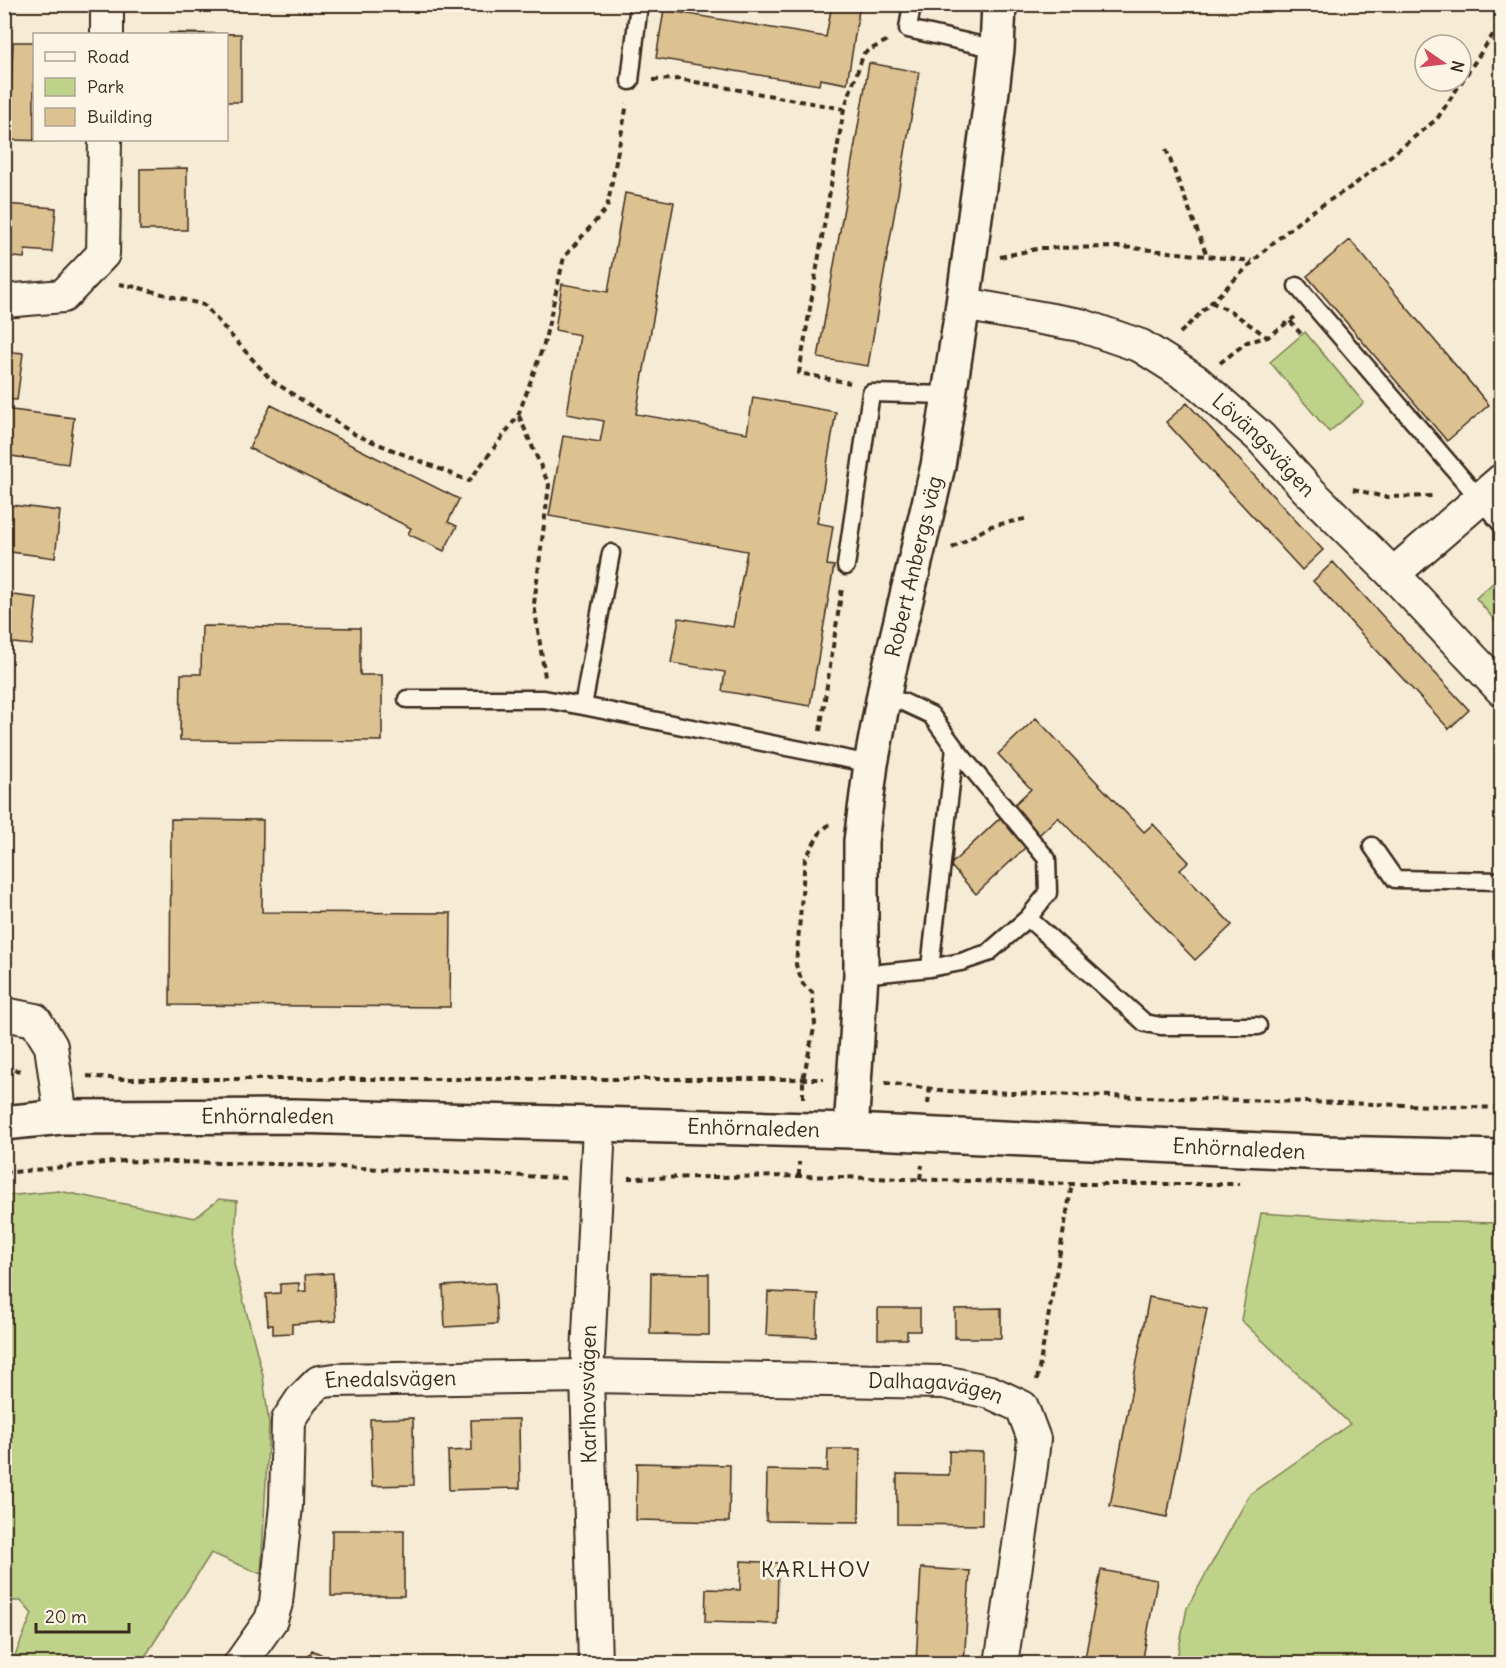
<svg xmlns="http://www.w3.org/2000/svg" width="1506" height="1668" font-family="Delius,sans-serif">
<style>
.green{fill:#bed389;stroke:#7c7e54;stroke-width:1.5}
.building{fill:#dcc191;stroke:#3b2a1e;stroke-width:1.5}
.lines{fill:none;stroke-linecap:round;stroke-linejoin:round}
.service-casing{stroke:#3b2a1e;stroke-width:21}
.minor-casing{stroke:#3b2a1e;stroke-width:36}
.tertiary-casing{stroke:#3b2a1e;stroke-width:38}
.path{stroke:#3b2a1e;stroke-width:4;stroke-dasharray:6 4.5;stroke-linecap:butt}
.service{stroke:#fcf5e5;stroke-width:16}
.minor{stroke:#fcf5e5;stroke-width:32}
.tertiary{stroke:#fcf5e5;stroke-width:33}
.labels{text-anchor:middle;stroke-width:6;stroke-linejoin:round;paint-order:stroke}
.street-label{font-size:21px;fill:#3b2a1e;stroke:#fcf5e5}
.neighbourhood-label{font-size:22px;letter-spacing:1.5px;fill:#3b2a1e;stroke:#fcf5e5}
</style>
<rect width="100%" height="100%" fill="#f6ebd4"/>
<filter id="ink" filterUnits="userSpaceOnUse"><feTurbulence type="fractalNoise" baseFrequency=".0167" numOctaves="2"/><feDisplacementMap in="SourceGraphic" scale="12" xChannelSelector="R" yChannelSelector="G"/><feConvolveMatrix kernelMatrix="1 2 1 2 8 2 1 2 1" color-interpolation-filters="sRGB"/></filter>
<g filter="url(#ink)">
<path class="green" d="M1305 332 1364 403 1329 432 1270 362Z
M1501 576V628L1476 598Z
M59 1191 195 1218 219 1199 237 1201 234 1264 263 1376 269 1424 261 1574 211 1553 141 1663H12L32 1614 21 1601H5V1196Z
M1261 1213 1385 1221 1501 1223V1663H1176L1187 1608 1250 1494 1350 1424 1241 1320Z"/>
<path class="building" d="M18 4H60V7L18 6Z
M832 4H860L847 84 820 79 819 85 656 58 664 10 826 37Z
M169 33 241 34V102H226V34H169Z
M13 42H34V140H63L62 141 4 140V90L11 91Z
M869 63 919 72 868 366 818 358Z
M187 168V230H140V169Z
M625 193 674 202 636 414 747 433 753 397 836 412 817 523 833 526 827 565 834 566 810 706 722 691 725 672 671 663 679 618 733 627 747 551 549 516 563 436 600 442 604 421 567 414 580 335 555 330 562 284 608 292Z
M4 204 56 208 52 252 25 250 24 258 4 256Z
M1350 240 1489 405 1447 441 1307 276Z
M4 351 23 353 17 400 4 399Z
M1187 403 1323 550 1302 570 1166 422Z
M271 405 459 499 448 522 457 526 444 551 408 534 411 528 249 448Z
M4 409 74 418 68 464 4 455Z
M4 504 60 511 55 558 4 551Z
M1333 562 1469 710 1449 729 1313 581Z
M4 594 37 598 32 645 4 642Z
M202 626 360 628V675H382V741L180 740 181 674H201Z
M1036 718 1144 832 1153 824 1189 862 1180 870 1232 925 1195 960 1058 817 976 894 950 865 1031 789 998 754Z
M171 819 263 820 262 912 451 913 450 1007 170 1005Z
M333 1273 336 1321 292 1324V1333L273 1334V1325H268L266 1294 280 1293V1284L299 1283V1292L306 1291 305 1275Z
M651 1273 709 1274V1335L650 1334Z
M495 1283 497 1324 445 1327 443 1286Z
M768 1292 818 1294 816 1337 766 1335Z
M1149 1297 1207 1308 1167 1517 1110 1506Z
M878 1308H920V1331H907V1339H878Z
M1001 1308V1338H955V1309Z
M413 1418 414 1485 372 1486 370 1419Z
M519 1419 520 1488 449 1490 448 1451 472 1450 471 1420Z
M828 1449H860L859 1522 766 1521 767 1470 827 1471Z
M949 1451 983 1452 982 1525 897 1524V1474L949 1475Z
M637 1463 730 1465 729 1522 636 1520Z
M332 1530H404V1596H331Z
M741 1561 778 1563 777 1624 705 1622 706 1589 740 1590Z
M921 1568 970 1571 964 1664H916Z
M1101 1570 1157 1580 1142 1664H1084Z
M312 1650 341 1664H305Z"/>
<g class="lines">
<defs>
<path id="service" d="M912 4 908 29 997 49
M630 81 639 4
M1297 286 1502 525
M846 566 871 393 948 395
M407 699H544L583 706 611 553
M583 706 871 764
M1372 846 1395 879 1502 881
M1028 918 1145 1023 1161 1026H1258
M930 968 955 748
M861 975 930 968 961 962 988 953 1028 918 1048 893 1047 859 955 748 931 715 903 702 883 699"/>
<g id="minor">
<path d="M107 34V4"/>
<path d="M4 301 63 296 103 254 105 140"/>
<path id="s1" d="M963 304 1080 325 1141 346 1196 381 1260 437 1306 488 1393 574 1502 690"/>
<path d="M1393 574 1502 480"/>
<path d="M4 1014 35 1020 51 1046 61 1117"/>
<path id="s2" d="M240 1664 271 1620 276 1603 286 1505 288 1420 302 1399 319 1382 334 1380 587 1376 944 1382 990 1392 1022 1407 1034 1439 1031 1466 1001 1664"/>
<path id="s3" d="M595 1664 587 1376 599 1126"/>
</g>
<g id="tertiary">
<path id="s4" d="M4 1123 61 1117 294 1116 851 1131 1326 1153 1502 1157"/>
<path id="s5" d="M851 1131 861 975V841L871 764 887 679 938 466 963 304 990 107 997 49 999 4"/>
</g>
</defs>
<use href="#service" class="service-casing"/>
<use href="#minor" class="minor-casing"/>
<use href="#tertiary" class="tertiary-casing"/>
<path class="path" d="M653 80 679 79 844 109 864 53 888 40
M844 109 799 373 850 383
M1166 149 1207 256
M1000 257 1041 248 1123 247 1252 261
M119 284 136 287 204 305 271 380 356 435 469 481 518 416 544 344 564 257 607 208 627 104
M1211 302 1232 312 1267 337
M1290 321 1302 335
M1180 333 1267 248 1308 214 1354 185 1437 119 1502 21
M1220 363 1247 342 1268 337 1295 317
M519 416 549 485 534 604 545 677
M1353 489 1384 497 1434 496
M952 548 991 526 1029 518
M820 731 842 588
M4 1069 23 1071
M87 1076 122 1079H824
M885 1083 948 1091 1502 1108
M803 1098V1079L815 1024 812 992 803 984 796 965 805 859 821 831 830 824
M928 1104 930 1088
M4 1173 123 1161 276 1164 567 1178
M799 1176V1162
M628 1178 803 1176 1072 1184H1239
M920 1179 922 1165
M1037 1380 1072 1184"/>
<use href="#service" class="service"/>
<use href="#minor" class="minor"/>
<use href="#tertiary" class="tertiary"/>
</g>
</g>
<g class="labels">
<g class="street-label">
<text dy="7" stroke="none"><textPath href="#s1" startOffset="342">Lövängsvägen</textPath></text>
<text dy="7" stroke="none"><textPath href="#s5" startOffset="570">Robert Anbergs väg</textPath></text>
<text dy="7" stroke="none"><textPath href="#s4" startOffset="264">Enhörnaleden</textPath></text>
<text dy="7" stroke="none"><textPath href="#s4" startOffset="750">Enhörnaleden</textPath></text>
<text dy="7" stroke="none"><textPath href="#s4" startOffset="1236">Enhörnaleden</textPath></text>
<text dy="7" stroke="none"><textPath href="#s2" startOffset="376">Enedalsvägen</textPath></text>
<text dy="7" stroke="none"><textPath href="#s2" startOffset="922">Dalhagavägen</textPath></text>
<text dy="7" stroke="none"><textPath href="#s3" startOffset="270">Karlhovsvägen</textPath></text>
</g>
<g class="neighbourhood-label">
<text x="816" y="1577">KARLHOV</text>
</g>
</g>
<rect width="1506" height="1668" fill="none" stroke="#fcf5e5" stroke-width="24"/>
<rect x="12" y="12" width="1482" height="1644" fill="none" stroke="#3b2a1e" stroke-width="2" filter="url(#ink)"/>
<rect x="33" y="33" width="195" height="108" fill="#fcf5e5" stroke="#afa495" stroke-width="1.5"/>
<rect x="45" y="52" width="30" height="9" fill="#fcf5e5" stroke="#afa495" stroke-width="1.5"/>
<text x="87" y="63" font-size="18" fill="#3b2a1e">Road</text>
<rect x="45" y="78" width="30" height="18" fill="#bed389" stroke="#afa495" stroke-width="1.5"/>
<text x="87" y="93" font-size="18" fill="#3b2a1e">Park</text>
<rect x="45" y="108" width="30" height="18" fill="#dcc191" stroke="#afa495" stroke-width="1.5"/>
<text x="87" y="123" font-size="18" fill="#3b2a1e">Building</text>
<g transform="translate(1443 63) rotate(104)"><circle r="28" fill="#fcf5e5" stroke="#afa495" stroke-width="1.5"/>
<path d="M0-4.5L10 22L0 15L-10 22Z" fill="#d1495b"/>
<text y="-9" font-size="16" font-weight="bold" text-anchor="middle" fill="#3b2a1e">N</text>
</g>
<path d="M36 1623v9h93v-9" fill="none" stroke="#3b2a1e" stroke-width="3"/>
<text x="45" y="1623" font-size="18" fill="#3b2a1e" stroke="#fcf5e5" stroke-width="4.5" paint-order="stroke">20 m</text>
</svg>
